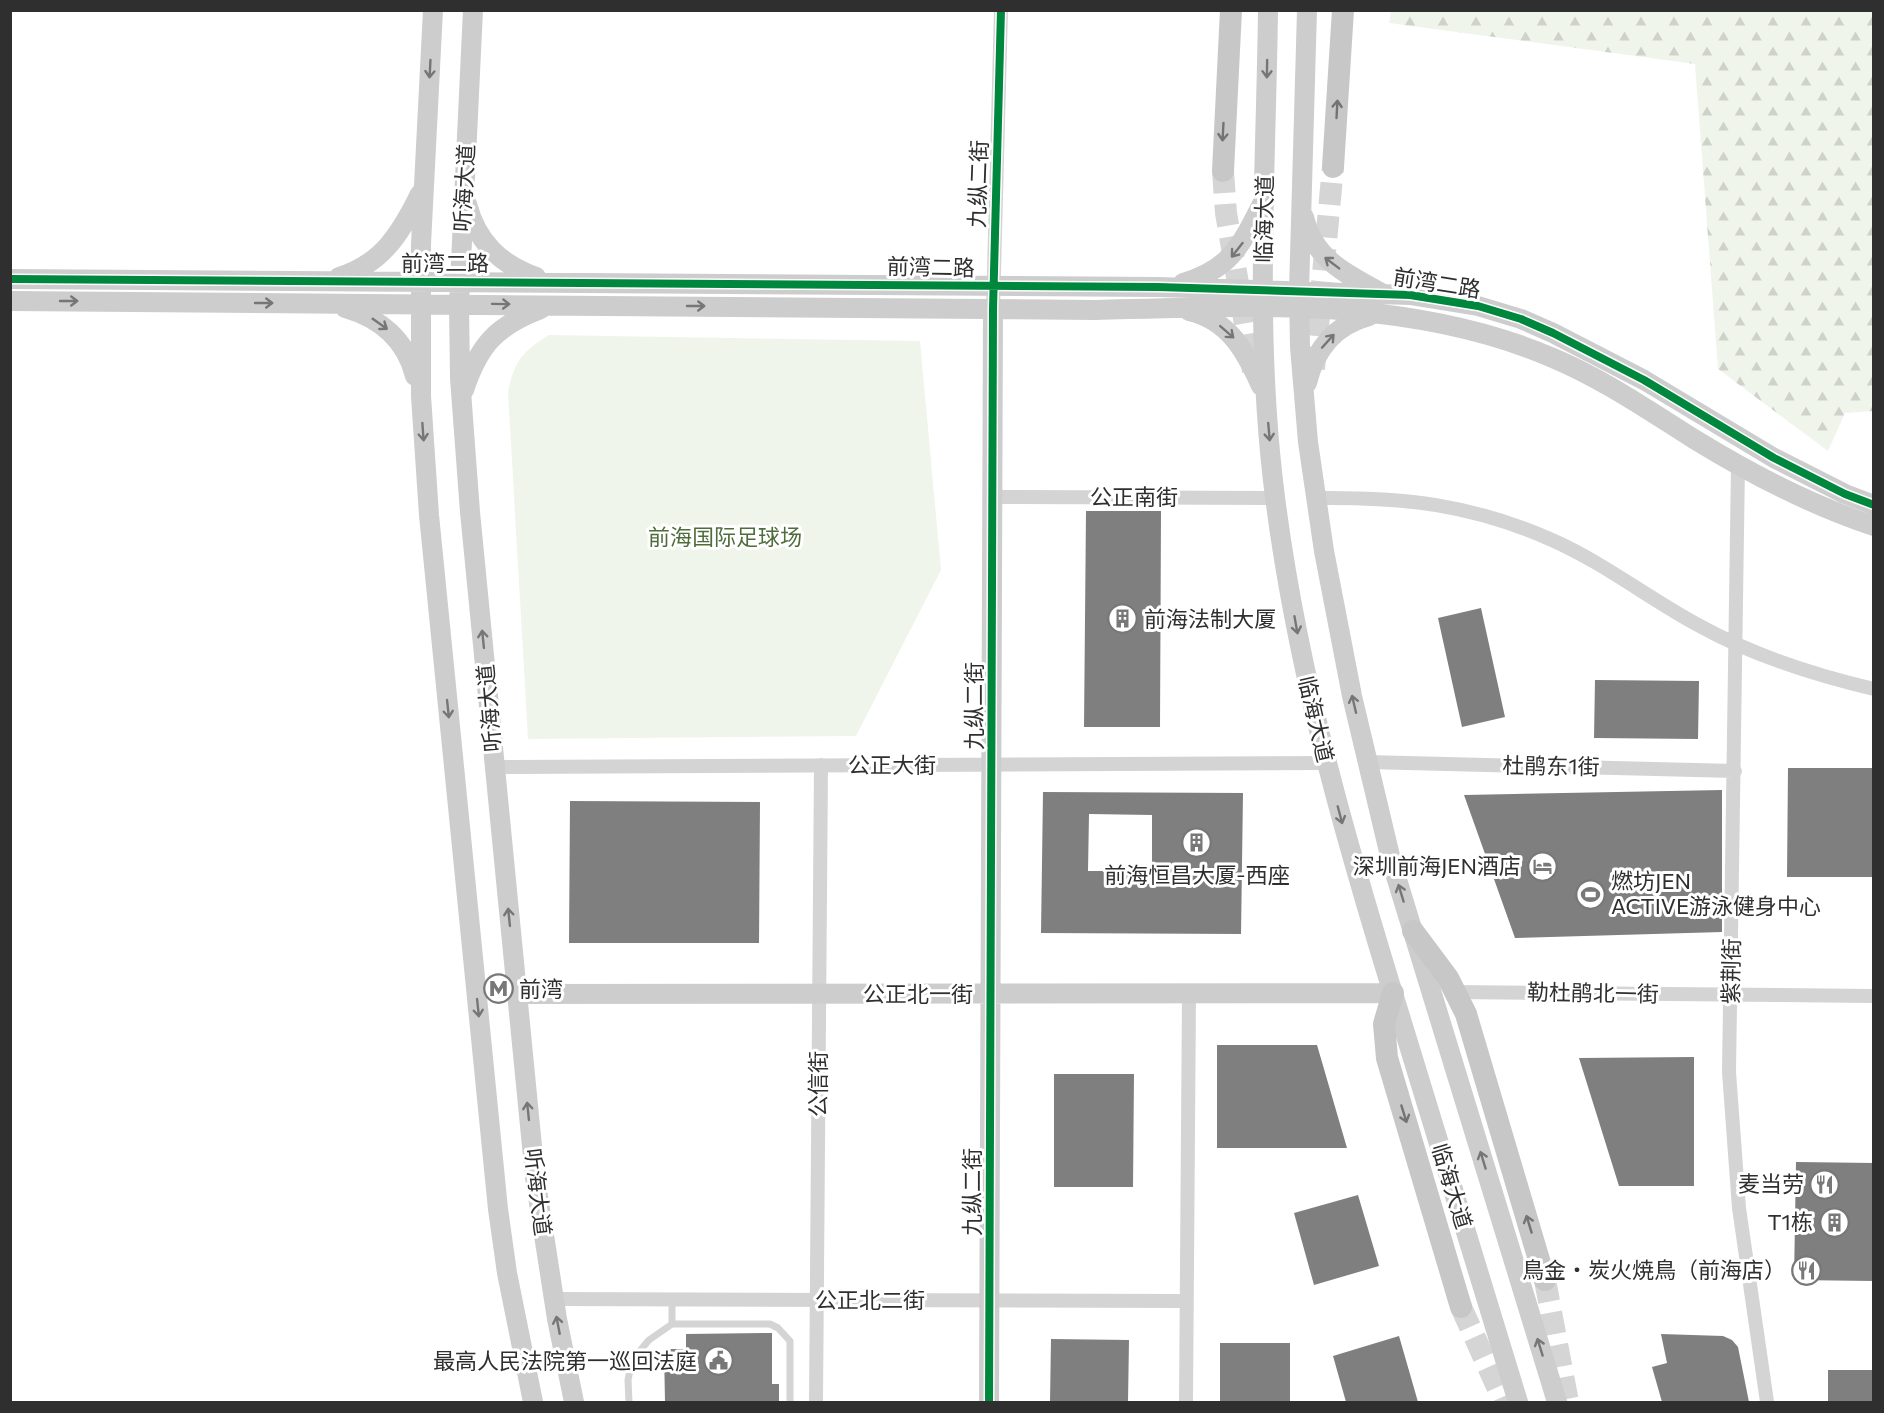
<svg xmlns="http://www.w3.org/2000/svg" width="1884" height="1413" font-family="Commissioner,'Noto Sans SC',sans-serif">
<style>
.forest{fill:url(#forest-firs)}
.park{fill:#f0f5ec}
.building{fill:#7f7f7f;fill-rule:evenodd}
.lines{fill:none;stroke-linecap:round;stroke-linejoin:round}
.primary-tunnel{stroke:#d5d5d5;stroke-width:22;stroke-dasharray:22 11;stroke-linecap:butt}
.lane{stroke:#d4d4d4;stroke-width:7}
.street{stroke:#d4d4d4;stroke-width:14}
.secondary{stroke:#cdcdcd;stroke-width:20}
.primary{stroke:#c7c7c7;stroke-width:22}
.cycleway-casing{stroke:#fff;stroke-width:11}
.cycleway{stroke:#00873e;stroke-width:8}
.oneway{stroke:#767676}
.oneway2{stroke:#737373}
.labels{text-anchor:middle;stroke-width:6;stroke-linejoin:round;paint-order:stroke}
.street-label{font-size:22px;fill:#2f2f2f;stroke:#fff}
.park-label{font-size:22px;fill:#4f6c3b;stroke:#fff}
.poi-label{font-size:22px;fill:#2f2f2f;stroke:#fff;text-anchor:end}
</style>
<defs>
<pattern id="forest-firs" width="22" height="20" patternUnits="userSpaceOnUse" patternTransform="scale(1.5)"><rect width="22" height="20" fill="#f0f5ec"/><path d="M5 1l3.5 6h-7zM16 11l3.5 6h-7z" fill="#ced2cb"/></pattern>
</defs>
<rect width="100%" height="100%" fill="#fff"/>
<path class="forest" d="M1391 11H1873V411L1845 413 1828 451 1718 369 1695 64 1389 23Z"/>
<path class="park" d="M549 335 920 341 941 570 856 736 528 739 508 392C514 361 522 352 549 335Z"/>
<path class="building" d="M1086 511H1161L1160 727H1084Z
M1481 608 1505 717 1462 727 1438 618Z
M1595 680 1699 681 1698 739 1594 738Z
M1788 768H1874V877H1787Z
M1722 790V932L1515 938 1464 795Z
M1043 792 1243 793 1241 934 1041 933ZM1089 814 1152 815V871H1088Z
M570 801 760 802 759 943H569Z
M1217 1045H1317L1347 1148H1217Z
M1694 1057V1186H1619L1579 1058Z
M1054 1074H1134L1133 1187H1054Z
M1796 1162 1874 1163V1281L1794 1280Z
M1358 1195 1379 1266 1314 1285 1294 1213Z
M772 1333V1384H779V1402H665L664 1349H686V1334Z
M1661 1334 1723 1336 1732 1340 1738 1347 1749 1402H1662L1652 1367 1667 1363Z
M1399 1336 1418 1402H1346L1333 1356Z
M1051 1339 1129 1340 1128 1402H1050Z
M1220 1343H1290V1402H1220Z
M1828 1370H1874V1402H1828Z"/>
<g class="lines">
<path class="primary-tunnel" d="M1223 171 1226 213 1253 371
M1314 369 1333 167
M1545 1280 1568 1402
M1461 1307 1504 1402"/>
<path class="lane" d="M672 1324V1299
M629 1402 628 1380 632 1360 649 1340 672 1324H770L778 1328 790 1341V1402"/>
<path class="street" d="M993 309 1001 10
M1738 465 1729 1072 1739 1208 1767 1402
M993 497 1275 498
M1316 498C1403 497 1471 504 1552 540 1604 563 1648 598 1698 625 1752 655 1814 675 1874 689
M1367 762 1735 771
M494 767 1326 763
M1456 992 1874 996
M553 1299 1186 1301
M816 1402 821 765
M1186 1402 1189 994"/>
<path class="secondary" d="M433 10 421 244V396L429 515 498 1209 507 1273 533 1402
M473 10 459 304 460 378 470 512 535 1177 557 1319 574 1402
M1268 10C1266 172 1254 336 1275 497 1298 678 1349 852 1403 1026 1441 1151 1480 1277 1518 1402
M1307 10 1299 291 1300 347 1308 442 1324 551 1352 696 1391 860 1557 1402
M467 204C477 242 500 264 536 277
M1304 217C1313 258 1346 274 1380 292
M339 277C382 264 401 233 420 194
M10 279 1158 287 1410 295 1478 306 1521 319 1553 333 1644 380 1774 458 1845 494 1874 505
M1183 283C1231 269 1241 245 1262 204
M10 301 1096 310C1248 306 1410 296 1553 358 1603 379 1648 410 1694 439 1751 474 1810 505 1874 526
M345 308C380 318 406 340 415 376
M1189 311C1229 320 1246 352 1261 386
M1307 383C1315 349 1335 325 1369 316
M464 390C479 345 496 326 541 309
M516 994 1393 993
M989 1402 993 309"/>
<path class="primary" d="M1333 167 1343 10
M1223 171 1231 10
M1413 931 1448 978 1466 1014 1545 1280
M1393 993 1384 1024 1387 1058 1461 1307"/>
<defs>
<path id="cycleway" d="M10 279 1158 287 1410 295 1478 306 1521 319 1553 333 1644 380 1774 458 1845 494 1874 505
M989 1402 993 309 1001 10"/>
</defs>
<use href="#cycleway" class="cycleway-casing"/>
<use href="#cycleway" class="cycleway"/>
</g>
<defs><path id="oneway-shaft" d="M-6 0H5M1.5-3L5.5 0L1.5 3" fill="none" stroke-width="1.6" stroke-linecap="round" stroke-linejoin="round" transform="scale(1.5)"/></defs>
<g class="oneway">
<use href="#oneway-shaft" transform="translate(430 69) rotate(93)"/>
<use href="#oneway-shaft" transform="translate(1267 69) rotate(91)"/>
<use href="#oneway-shaft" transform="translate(1237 250) rotate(128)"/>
<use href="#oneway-shaft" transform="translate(1332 263) rotate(-143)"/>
<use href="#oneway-shaft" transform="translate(69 301)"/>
<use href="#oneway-shaft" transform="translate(264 303)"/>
<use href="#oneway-shaft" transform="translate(501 304) rotate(1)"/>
<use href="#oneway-shaft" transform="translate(696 306)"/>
<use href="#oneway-shaft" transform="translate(380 324) rotate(35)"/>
<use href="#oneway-shaft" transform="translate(1227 332) rotate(41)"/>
<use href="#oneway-shaft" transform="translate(1328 341) rotate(-48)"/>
<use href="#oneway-shaft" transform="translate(423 432) rotate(86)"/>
<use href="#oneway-shaft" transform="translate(1269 432) rotate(85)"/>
<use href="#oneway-shaft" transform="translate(1296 625) rotate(80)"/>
<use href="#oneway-shaft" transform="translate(483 639) rotate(-96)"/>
<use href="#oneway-shaft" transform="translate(1354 704) rotate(-103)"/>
<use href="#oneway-shaft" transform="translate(448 709) rotate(84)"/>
<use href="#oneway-shaft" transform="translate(1340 815) rotate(75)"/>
<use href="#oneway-shaft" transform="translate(1401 893) rotate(-107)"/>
<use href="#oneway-shaft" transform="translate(509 917) rotate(-96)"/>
<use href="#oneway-shaft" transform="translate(478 1008) rotate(84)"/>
<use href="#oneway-shaft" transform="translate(528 1111) rotate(-96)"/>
<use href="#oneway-shaft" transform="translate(1483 1160) rotate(-107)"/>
<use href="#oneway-shaft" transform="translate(558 1325) rotate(-101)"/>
<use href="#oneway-shaft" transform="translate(1540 1347) rotate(-107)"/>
</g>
<g class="oneway2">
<use href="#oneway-shaft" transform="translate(1337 109) rotate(-87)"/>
<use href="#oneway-shaft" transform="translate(1223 132) rotate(93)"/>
<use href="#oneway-shaft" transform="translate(1404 1114) rotate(73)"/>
<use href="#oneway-shaft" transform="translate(1529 1224) rotate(-107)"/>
</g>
<defs>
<symbol id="building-ring" viewBox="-11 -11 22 22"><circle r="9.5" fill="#fff" stroke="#787878" stroke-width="1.5"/><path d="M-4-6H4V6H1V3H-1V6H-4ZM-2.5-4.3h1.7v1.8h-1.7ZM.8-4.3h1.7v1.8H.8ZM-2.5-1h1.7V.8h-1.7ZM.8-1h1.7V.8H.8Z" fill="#787878"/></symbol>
<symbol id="hotel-ring" viewBox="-11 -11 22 22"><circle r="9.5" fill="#fff" stroke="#787878" stroke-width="1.5"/><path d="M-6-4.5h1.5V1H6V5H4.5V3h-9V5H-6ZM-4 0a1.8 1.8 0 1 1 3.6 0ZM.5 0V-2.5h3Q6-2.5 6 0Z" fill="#787878"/></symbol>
<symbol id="stadium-ring" viewBox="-11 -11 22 22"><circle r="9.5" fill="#fff" stroke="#787878" stroke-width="1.5"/><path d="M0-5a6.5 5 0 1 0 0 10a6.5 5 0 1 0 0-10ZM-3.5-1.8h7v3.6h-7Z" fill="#787878"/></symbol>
<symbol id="metro-ring" viewBox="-11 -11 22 22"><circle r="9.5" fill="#fff" stroke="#787878" stroke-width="1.5"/><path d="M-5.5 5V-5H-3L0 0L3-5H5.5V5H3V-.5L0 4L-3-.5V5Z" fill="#787878"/></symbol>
<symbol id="restaurant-ring" viewBox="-11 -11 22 22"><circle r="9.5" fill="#fff" stroke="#787878" stroke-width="1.5"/><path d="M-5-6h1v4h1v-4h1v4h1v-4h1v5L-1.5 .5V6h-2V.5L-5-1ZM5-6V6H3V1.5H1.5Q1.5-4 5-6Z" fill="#787878"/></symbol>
<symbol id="civic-ring" viewBox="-11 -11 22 22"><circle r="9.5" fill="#fff" stroke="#787878" stroke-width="1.5"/><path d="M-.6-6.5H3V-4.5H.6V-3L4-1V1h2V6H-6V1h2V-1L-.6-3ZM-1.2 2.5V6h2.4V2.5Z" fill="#787878"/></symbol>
</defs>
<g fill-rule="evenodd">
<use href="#building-ring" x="1106" y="602" width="33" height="33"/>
<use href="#building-ring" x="1180" y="826" width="33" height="33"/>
<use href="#hotel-ring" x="1526" y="850" width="33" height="33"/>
<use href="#stadium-ring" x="1574" y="878" width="33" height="33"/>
<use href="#metro-ring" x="482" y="972" width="33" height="33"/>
<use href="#restaurant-ring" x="1808" y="1168" width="33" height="33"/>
<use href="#building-ring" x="1818" y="1206" width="33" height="33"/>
<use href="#restaurant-ring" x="1790" y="1254" width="33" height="33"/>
<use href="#civic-ring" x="702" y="1344" width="33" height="33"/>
</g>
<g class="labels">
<g class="street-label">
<text transform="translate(978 184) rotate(-88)" y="8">九纵二街</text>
<text transform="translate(464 188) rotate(-87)" y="8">听海大道</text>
<text transform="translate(1264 219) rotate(-89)" y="8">临海大道</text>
<text x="445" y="271">前湾二路</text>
<text transform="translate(931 267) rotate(1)" y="8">前湾二路</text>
<text transform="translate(1437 283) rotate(9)" y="8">前湾二路</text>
<text x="1134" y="505">公正南街</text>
<text transform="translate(974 706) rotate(-90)" y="8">九纵二街</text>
<text transform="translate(489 708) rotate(-95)" y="8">听海大道</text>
<text transform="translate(1316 719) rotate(77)" y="8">临海大道</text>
<text x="892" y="773">公正大街</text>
<text transform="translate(1551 766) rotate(1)" y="8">杜鹃东1街</text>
<text transform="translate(1731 971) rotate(-89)" y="8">紫荆街</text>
<text transform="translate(1593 993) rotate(1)" y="8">勒杜鹃北一街</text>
<text x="918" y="1002">公正北一街</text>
<text transform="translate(818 1084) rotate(-90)" y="8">公信街</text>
<text transform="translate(1452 1186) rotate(73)" y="8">临海大道</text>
<text transform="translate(538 1192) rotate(83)" y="8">听海大道</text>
<text transform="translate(972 1192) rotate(-90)" y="8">九纵二街</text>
<text x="870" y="1308">公正北二街</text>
</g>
<g class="park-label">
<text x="725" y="545">前海国际足球场</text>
</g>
<g class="poi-label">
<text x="1144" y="627" text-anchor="start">前海法制大厦</text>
<text x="1521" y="874">深圳前海JEN酒店</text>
<text x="1197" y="883" text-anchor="middle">前海恒昌大厦-西座</text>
<text x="1611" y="889" text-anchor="start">燃坊JEN<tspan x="1611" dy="25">ACTIVE游泳健身中心</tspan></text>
<text x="519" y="997" text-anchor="start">前湾</text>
<text x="1804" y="1192">麦当劳</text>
<text x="1813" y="1230">T1栋</text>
<text x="1786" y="1278">鳥金・炭火焼鳥（前海店）</text>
<text x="697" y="1369">最高人民法院第一巡回法庭</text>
</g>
</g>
<rect width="1884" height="1413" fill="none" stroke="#2f2f2f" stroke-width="24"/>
</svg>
